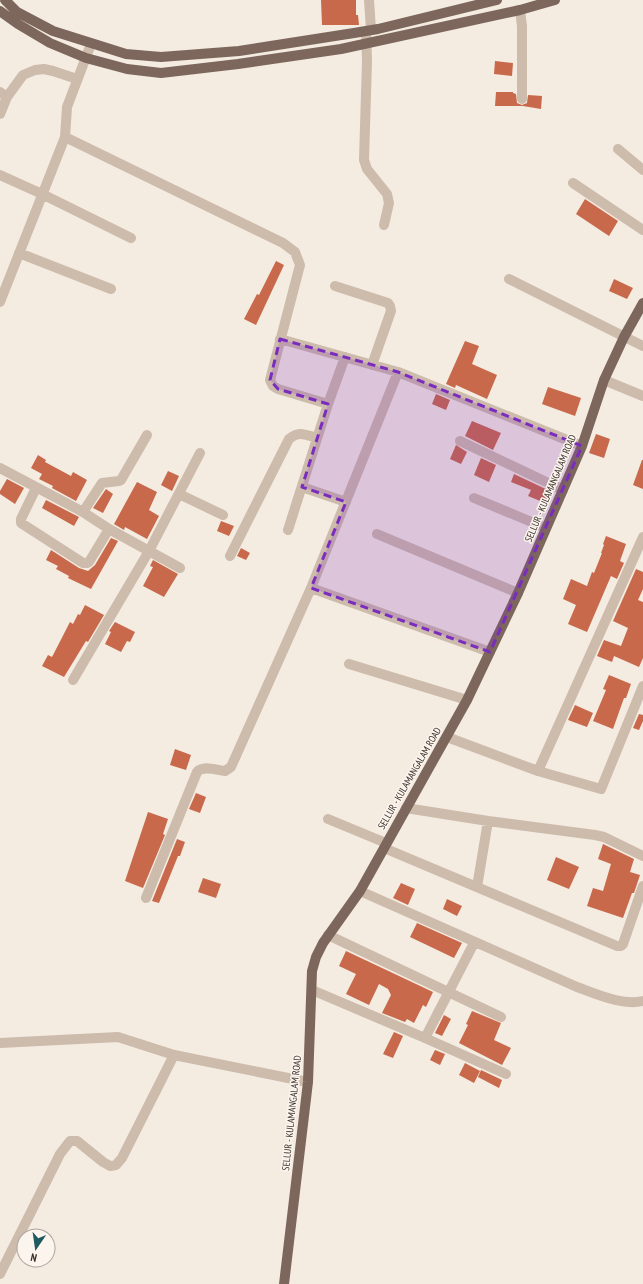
<svg xmlns="http://www.w3.org/2000/svg" width="643" height="1284" font-family="'PT Sans Narrow',sans-serif">
<style>
.building{fill:#c8694b}
.lines{fill:none;stroke-linecap:round;stroke-linejoin:round}
.minor{stroke:#cdbbac;stroke-width:10}
.major{stroke:#7d675c;stroke-width:10}
.marked{fill:#7b2cbf;fill-opacity:0.2;stroke:#7b2cbf;stroke-width:3;stroke-dasharray:8 5;stroke-linejoin:round}
.labels{text-anchor:middle;stroke-width:3;stroke-linejoin:round;paint-order:stroke}
.street-label{font-size:10px;fill:#3b302b;stroke:#fbf5ee}
</style>
<rect width="100%" height="100%" fill="#f4ebe1"/>
<path class="building" d="M321 0H356V15H358L359 25H322Z
M495 61 513 63 512 76 494 74Z
M496 92H513V93L516 94 517 103 522 105 527 103 528 95 542 96 541 109 523 106H495Z
M585 199 618 221 609 236 576 214Z
M276 261 284 265 256 325 244 319 257 294 259 295Z
M614 279 633 288 627 299 609 291Z
M465 341 479 346 472 364 497 375 487 399 456 385 455 388 446 384Z
M548 387 581 398 575 416 542 404Z
M436 394 450 400 446 410 432 404Z
M472 421 501 433 493 450 465 436Z
M596 434 610 439 604 458 589 453Z
M456 445 467 452 461 464 450 459Z
M38 455 46 460 45 462 71 476 73 472 87 480 76 501 52 488 53 486 39 479 42 474 31 468Z
M481 458 496 465 489 482 474 475Z
M642 460H643V489L633 485Z
M168 471 179 476 172 491 161 485Z
M514 474 550 491 545 503 528 496 531 490 511 482Z
M7 479 24 488 15 504 0 494V491Z
M137 482 157 492 149 510 159 516 147 539 125 527 124 530 114 524Z
M106 489 113 494 103 513 93 508Z
M46 500 79 517 74 526 42 508Z
M221 521 234 526 229 536 217 531Z
M606 536 626 544 620 561 624 563 617 579 611 576 587 632 568 624 576 605 563 599 571 579 587 586 592 572 594 573 602 553H601L604 545 603 544Z
M111 538 118 541 91 589 68 578 69 576 56 569 58 566 46 560 51 550 79 568 88 571 95 565Z
M241 548 250 553 246 560 237 556Z
M153 560 178 574 164 597 143 586 153 567 150 566Z
M636 569 643 572V589L638 600 643 602V658L639 667 614 656 612 662 597 656 604 640 621 646 628 628 613 621Z
M85 605 104 615 88 642 86 641 64 677 42 666 48 655 52 657 70 622 73 624 78 614 80 615Z
M115 622 135 632 130 642 127 641 121 652 105 644 111 632 109 631Z
M609 675 631 684 626 698H624L613 729 593 721 606 690 603 689Z
M575 705 593 713 587 727 568 720Z
M639 714 643 715V721L639 730 633 728Z
M175 749 191 755 186 770 170 765Z
M196 793 206 797 200 813 189 809Z
M148 812 168 819 163 834 165 835 143 888 125 881Z
M177 839 185 842 180 856H178L159 903 152 901Z
M603 844 634 859 630 872 640 875 634 893H632L623 918 587 906 593 888 603 891 611 864 598 859Z
M556 857 579 867 569 889 547 880Z
M203 878 221 884 216 898 198 892Z
M401 883 415 889 408 905 393 898Z
M447 899 462 906 457 916 443 909Z
M417 923 462 943 454 958 410 937Z
M346 951 433 992 426 1007 423 1005 414 1023 407 1019 405 1022 382 1013 391 995 388 989 379 984 369 1005 346 994 356 974 339 966Z
M472 1011 501 1023 494 1040 511 1048 502 1065 459 1043 468 1025 466 1024Z
M444 1015 451 1019 442 1036 435 1033Z
M394 1032 403 1036 393 1058 383 1054Z
M435 1050 445 1054 440 1065 430 1060Z
M465 1063 480 1071 474 1083 459 1075Z
M481 1070 502 1080 499 1088 478 1077Z"/>
<g class="lines">
<path class="minor" d="M369 0 371 30
M520 10 522 26V99
M366 31 367 61 364 160 367 169 387 194 389 203 384 225
M0 92 7 97 23 75 35 70 44 69 53 71 77 79
M0 114 7 97
M65 137 283 243 295 252 300 265 270 380 273 386 278 389 328 404
M618 149 643 170
M0 175 42 194 131 238
M573 183 643 230
M19 253 111 289
M509 279 643 346
M335 286 388 303 390 306 391 311 372 365
M0 302 65 137 67 107 91 44
M280 339 398 372
M604 380 643 396
M460 441 563 490
M0 468 83 512 109 529 180 568
M302 487 346 502
M36 488 21 519V523L83 563H87L89 562 109 529
M179 494 223 515
M474 498 546 528
M83 512 102 483 119 481 121 480 147 435
M288 530 328 404 345 357
M377 534 518 593
M230 556 289 439C299 430 306 435 317 438
M490 652 311 588 398 372 582 446
M349 664 467 700
M73 680 149 551 200 453
M447 737 538 771 643 537
M538 771 601 789 643 686
M406 808 488 821 595 835 604 837 643 856
M328 819 386 843
M384 848 617 946H621L623 944 643 886
M477 887 488 821
M360 891 577 987C597 994 622 1006 643 1001
M146 898 197 772C203 765 216 770 225 771L231 767 311 588
M328 935 501 1017
M312 990 425 1038 506 1074
M425 1038 474 943
M0 1043 118 1037 174 1055 308 1082
M0 1274 60 1154 70 1141H77L103 1162 110 1166 116 1165 122 1158 174 1055"/>
<path class="major" d="M5 0 17 12 53 31 126 54 161 57 239 51 354 33 378 29 497 0
M0 11 18 24 50 43 86 58 127 69 161 73 238 64 341 49 520 10 555 0
M284 1284 308 1082 312 971 316 957 323 943 360 891 467 700 518 593 582 446 604 380 624 337 643 303"/>
</g>
<path class="marked" d="M280 339 398 372 582 446 490 652 311 588 346 502 302 487 328 404 278 389 270 380Z"/>
<g class="labels">
<g class="street-label">
<text transform="translate(550 488) rotate(-67)" y="4">SELLUR - KULAMANGALAM ROAD</text>
<text transform="translate(409 778) rotate(-60)" y="4">SELLUR - KULAMANGALAM ROAD</text>
<text transform="translate(291 1113) rotate(-84)" y="4">SELLUR - KULAMANGALAM ROAD</text>
</g>
</g>
<g transform="translate(36 1248) rotate(193)"><circle r="19" fill="#fbf5ee" stroke="#aea6a0"/>
<path d="M0-3L7 15L0 10L-7 15Z" fill="#1f5a5e"/>
<text y="-6" font-size="11" font-weight="bold" text-anchor="middle" fill="#3b302b">N</text>
</g>
</svg>
